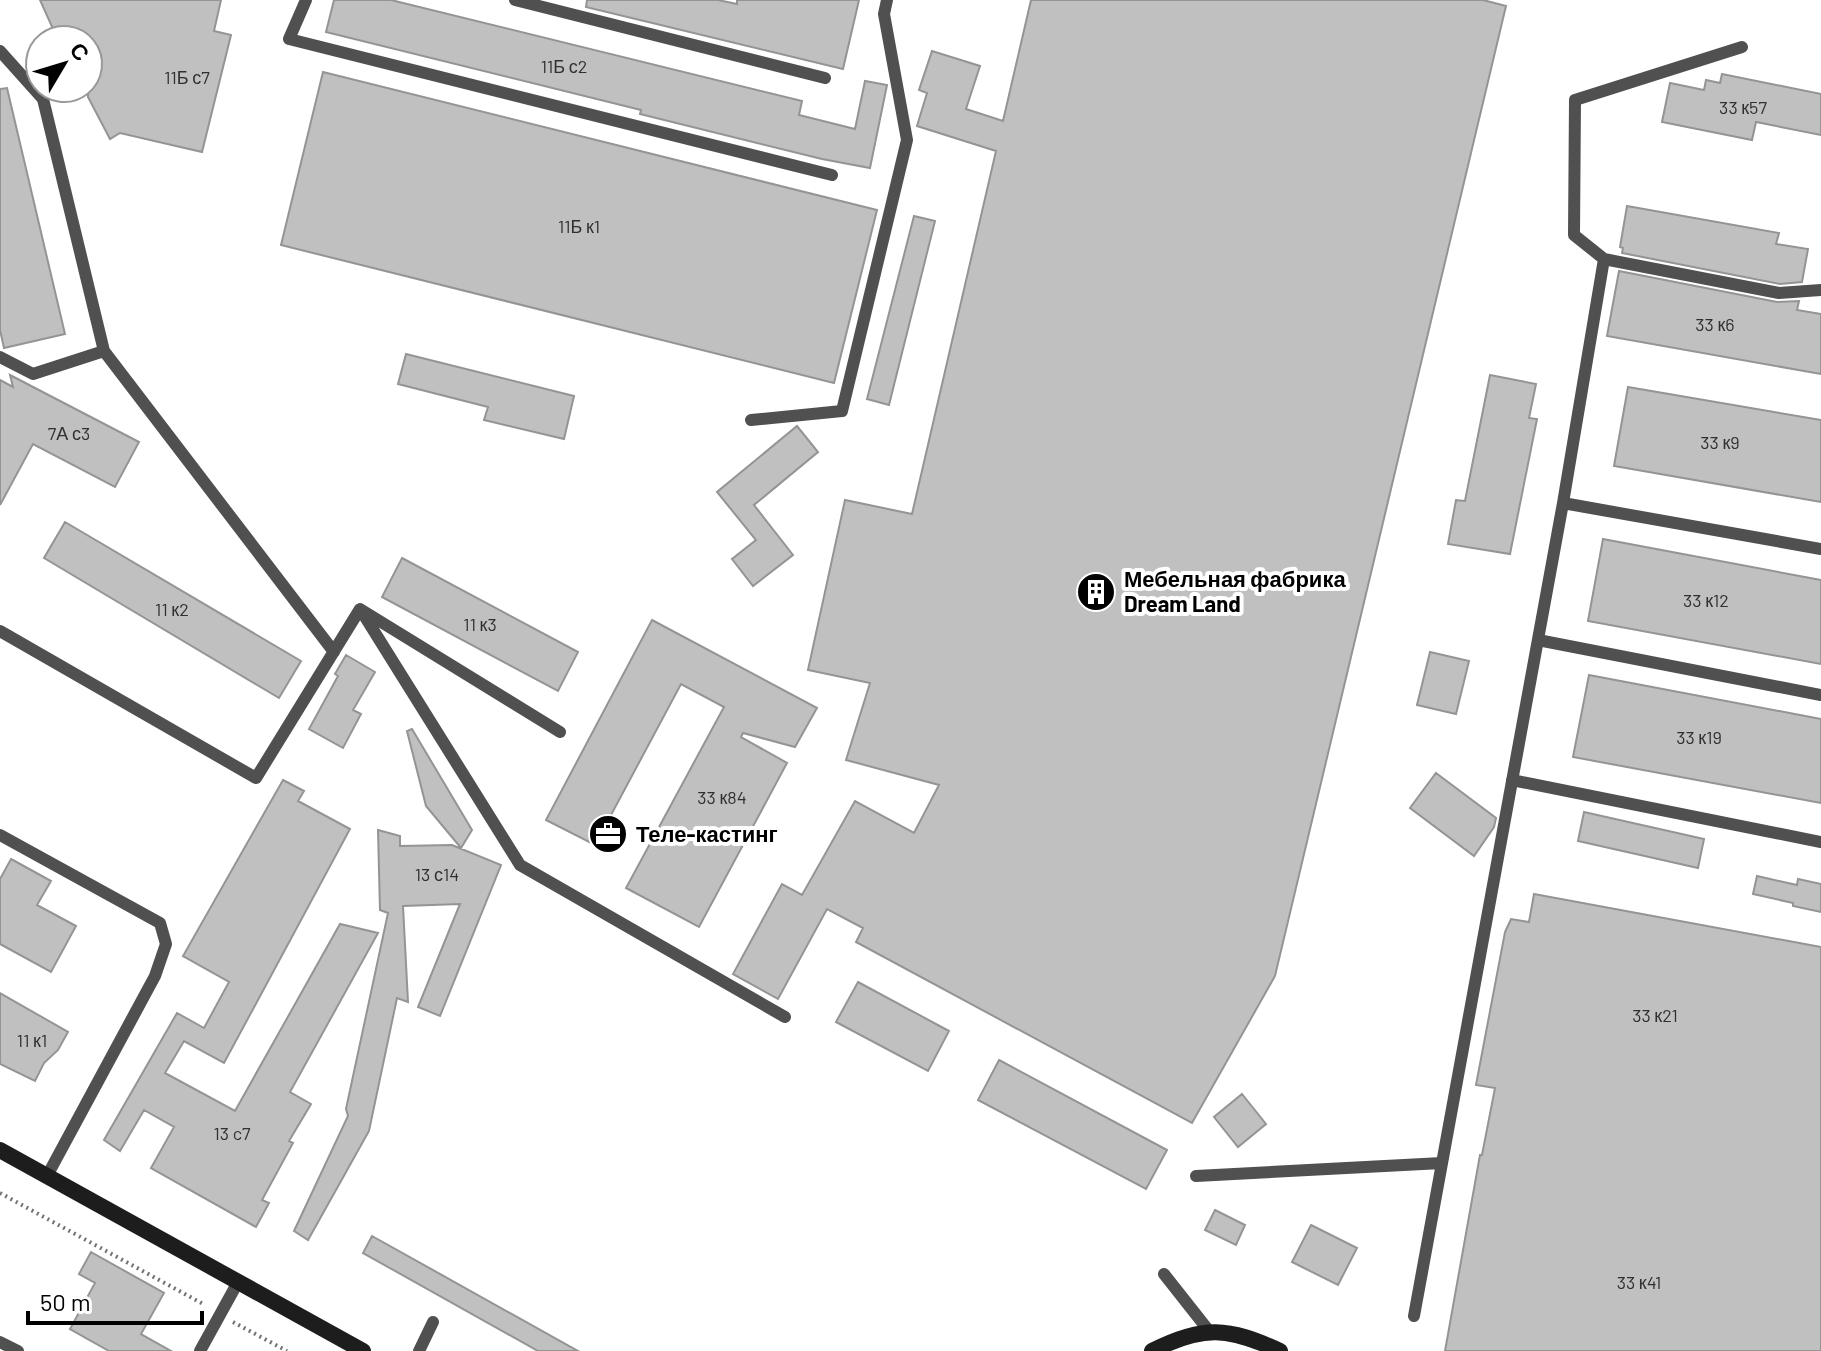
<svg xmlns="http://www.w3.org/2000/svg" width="1821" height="1351" font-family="Barlow,sans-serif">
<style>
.building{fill:#c0c0c0;stroke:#949494;stroke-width:2}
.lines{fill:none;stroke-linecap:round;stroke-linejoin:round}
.path{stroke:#727272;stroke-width:4;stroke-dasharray:2 4;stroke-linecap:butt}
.lane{stroke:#505050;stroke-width:12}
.secondary{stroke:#1d1d1d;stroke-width:16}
.labels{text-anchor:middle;stroke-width:8;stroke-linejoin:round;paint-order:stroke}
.number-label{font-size:18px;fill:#303030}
.poi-label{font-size:22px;font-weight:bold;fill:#000;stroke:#fff;text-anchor:start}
</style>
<rect width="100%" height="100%" fill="#fff"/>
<path class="building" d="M40 0H221L214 31 231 35 202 152 120 133 110 139 88 97V40H58Z
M334 0H391L802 101 799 115 855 129 865 81 887 85 870 168 822 159 640 114 641 110 326 32Z
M587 0H718L737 4V0H859L843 69 586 7Z
M1031 0H1483L1506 6 1275 976 1192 1123 856 942 863 928 827 909 778 999 733 974 782 884 802 895 855 801 914 833 939 785 846 760 870 683 808 670 845 500 912 514 996 151 917 126 927 93 919 90 932 51 980 66 966 109 1003 121Z
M323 72 877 210 834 383 281 245Z
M1722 74 1821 94V135L1756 122 1752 140 1662 122 1670 83 1704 90 1706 80 1720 83Z
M7 88 65 334 4 348 0 330V89Z
M1627 206 1779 233 1776 244 1808 249 1802 282 1780 284 1622 253 1623 248 1620 247Z
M914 216 935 221 889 405 867 399Z
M1619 271 1777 302 1799 301 1797 310 1821 314V374L1607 336Z
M406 354 574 396 564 439 484 420 488 407 398 384Z
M10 375 139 442 115 487 33 444 0 505V380L13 387Z
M1490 375 1536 384 1529 418 1537 419 1510 554 1448 544 1456 500 1465 501Z
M1628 387 1821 420V502L1614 466Z
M797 426 818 452 754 505 793 555 753 586 732 559 756 540 717 492Z
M65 522 301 661 279 698 44 558Z
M1603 539 1821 580V664L1588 621Z
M402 558 578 652 558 691 382 597Z
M652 620 817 708 795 747 743 733 741 737 787 763 699 927 626 888 724 707 681 684 595 845 546 820Z
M1430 652 1469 661 1456 714 1417 705Z
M346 655 375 672 353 710 361 714 343 748 309 729 338 676 335 674Z
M1589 675 1821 719V803L1573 757Z
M412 729 472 830 461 848 426 806 407 731Z
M1436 773 1496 818 1494 827 1474 856 1410 808Z
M283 780 304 791 298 801 350 829 224 1063 184 1041 165 1073 235 1111 340 924 378 933 290 1092 311 1104 289 1141 293 1143 262 1200 269 1203 256 1227 151 1168 174 1127 144 1110 120 1151 104 1140 177 1013 204 1028 229 982 183 956Z
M1584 812 1704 839 1698 868 1578 841Z
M378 830 400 836V846L452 845 501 865 440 1016 418 1007 460 904 403 906 408 1002 397 998 369 1131 308 1240 294 1231 348 1116 346 1109 388 913 380 910Z
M11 859 51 881 37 905 76 926 51 972 0 944V879Z
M1757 876 1797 885 1798 879 1821 884V912L1793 906V903L1753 894Z
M1534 894 1821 947V1351H1445L1480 1155H1482L1495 1088 1476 1085 1505 932 1511 919 1529 922Z
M858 982 949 1031 928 1071 836 1022Z
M0 993 68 1032 58 1050 44 1063 35 1081 0 1064Z
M999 1060 1167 1150 1146 1189 978 1100Z
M1242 1094 1266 1124 1238 1147 1214 1117Z
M1215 1210 1245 1225 1236 1245 1205 1230Z
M1311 1225 1357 1248 1338 1285 1292 1262Z
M372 1236 578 1351H538L363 1253Z
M91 1252 164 1293 141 1334 171 1351H109L70 1329 95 1283 79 1274Z"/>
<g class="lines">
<path class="path" d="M0 1193 205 1305
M233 1322 287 1351"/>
<path class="lane" d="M306 0 289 39 832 175
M515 0 825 78
M1742 47 1575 100 1574 235 1604 259 1779 293 1821 290
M0 51 43 99 104 351 33 374 0 357
M104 351 334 652
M751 420 842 411 907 140 884 14 887 0
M1563 503 1821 549
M362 612 520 865 785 1017
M0 631 256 778 360 609 560 732
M1538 640 1821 695
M1512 780 1821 842
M0 835 160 923 166 944 155 976 47 1176
M1196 1176 1442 1163
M1164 1274 1209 1331
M1414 1316 1563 503 1604 259
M0 1342 18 1351
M200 1351 238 1282
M419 1351 433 1322"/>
<path class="secondary" d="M0 1150 363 1351
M1152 1351C1203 1325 1228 1327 1280 1351"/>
</g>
<defs>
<symbol id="building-disc" viewBox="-11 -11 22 22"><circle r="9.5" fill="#000" stroke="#fff"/><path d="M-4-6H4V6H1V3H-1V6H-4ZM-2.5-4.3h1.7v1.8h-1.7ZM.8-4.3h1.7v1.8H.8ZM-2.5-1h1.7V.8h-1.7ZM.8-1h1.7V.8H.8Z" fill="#fff"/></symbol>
<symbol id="office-disc" viewBox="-11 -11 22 22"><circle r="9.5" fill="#000" stroke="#fff"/><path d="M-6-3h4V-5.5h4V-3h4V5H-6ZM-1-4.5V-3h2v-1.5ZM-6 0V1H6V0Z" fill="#fff"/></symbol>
</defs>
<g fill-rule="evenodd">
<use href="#building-disc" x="1074" y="570" width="44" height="44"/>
<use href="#office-disc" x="586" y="812" width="44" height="44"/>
</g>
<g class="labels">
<g class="number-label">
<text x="564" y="73">11Б с2</text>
<text x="187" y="84">11Б с7</text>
<text x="1743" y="114">33 к57</text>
<text x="579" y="233">11Б к1</text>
<text x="1715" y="331">33 к6</text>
<text x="69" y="440">7А с3</text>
<text x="1720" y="449">33 к9</text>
<text x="1706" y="607">33 к12</text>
<text x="172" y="616">11 к2</text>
<text x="480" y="631">11 к3</text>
<text x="1699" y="744">33 к19</text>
<text x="722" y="804">33 к84</text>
<text x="437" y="881">13 с14</text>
<text x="1655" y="1022">33 к21</text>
<text x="32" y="1047">11 к1</text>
<text x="232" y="1140">13 c7</text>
<text x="1639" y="1289">33 к41</text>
</g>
<g class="poi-label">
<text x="1124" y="587">Мебельная фабрика<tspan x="1124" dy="25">Dream Land</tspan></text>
<text x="636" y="842">Теле-кастинг</text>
</g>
</g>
<g transform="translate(64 64) rotate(52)"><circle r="38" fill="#ffffff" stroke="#999999" stroke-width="2"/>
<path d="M0-6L14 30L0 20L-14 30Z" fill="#000000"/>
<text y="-12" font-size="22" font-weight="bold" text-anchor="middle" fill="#000000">С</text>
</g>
<path d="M28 1311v12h174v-12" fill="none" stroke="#000000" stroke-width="4"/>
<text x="40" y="1311" font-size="24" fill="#000000" stroke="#ffffff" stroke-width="6" paint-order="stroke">50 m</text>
</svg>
